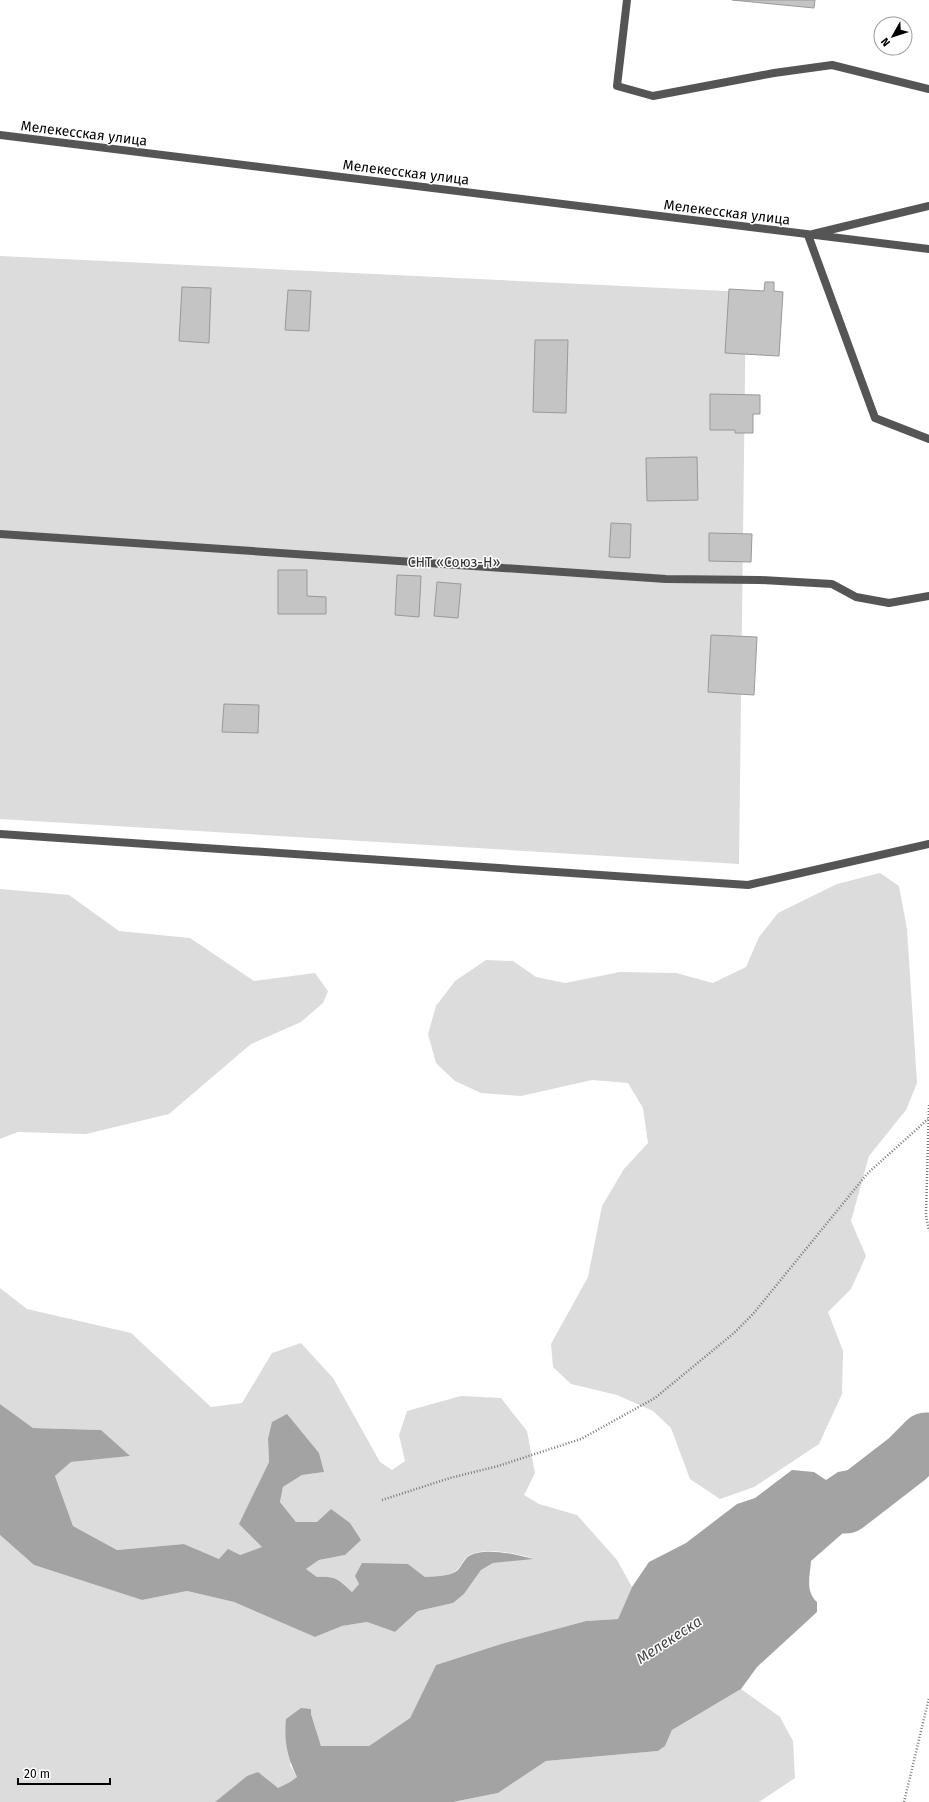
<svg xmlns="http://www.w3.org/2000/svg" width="929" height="1802" font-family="'Fira Sans',sans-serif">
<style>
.green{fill:#dcdcdc}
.water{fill:#a3a3a3}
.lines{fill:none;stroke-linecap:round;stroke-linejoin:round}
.river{stroke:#a3a3a3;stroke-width:55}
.building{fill:#c4c4c4;stroke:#999}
.path{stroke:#777;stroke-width:2.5;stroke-dasharray:1 2;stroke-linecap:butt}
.service{stroke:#555;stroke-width:8}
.minor{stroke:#555;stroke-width:8}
.labels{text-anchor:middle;stroke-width:3;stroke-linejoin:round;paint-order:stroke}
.street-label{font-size:14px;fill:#000;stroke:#fff}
.park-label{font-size:14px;fill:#333;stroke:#fff}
.water-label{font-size:15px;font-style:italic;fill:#444;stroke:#fff}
</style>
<rect width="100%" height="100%" fill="#fff"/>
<path class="green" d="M0 256 746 292 739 864 0 819Z
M880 873 899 886 907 929 917 1083 906 1110 869 1156 851 1221 866 1256 851 1289 828 1312 843 1351 842 1394 819 1444 754 1487 720 1499 690 1479 671 1428 653 1411 617 1395 571 1384 553 1367 551 1344 588 1277 602 1206 624 1169 648 1143 643 1108 628 1083 592 1080 521 1096 481 1093 455 1081 436 1063 428 1034 436 1006 455 981 486 960 513 961 536 977 565 983 620 972 676 973 713 983 746 967 759 937 778 913 837 884Z
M0 889 69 895 119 931 190 938 254 981 315 973 328 991 323 1003 301 1022 251 1044 169 1114 86 1134 18 1132 0 1139Z
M0 1288 27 1309 131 1333 211 1407 242 1403 272 1353 301 1343 333 1378 380 1462 392 1470 405 1461 399 1435 407 1411 461 1396 501 1398 527 1431 535 1473 524 1495 539 1504 577 1515 617 1560 632 1587 618 1619 586 1621 501 1644 436 1665 410 1718 369 1746H321L311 1714V1710L290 1765 297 1777 290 1782 278 1788 247 1776 215 1802H0V1535L34 1565 142 1600 187 1591 234 1602 315 1637 342 1626 367 1622 395 1632 418 1611 453 1603 464 1594 481 1570 493 1563 531 1558C517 1553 481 1547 468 1556 463 1559 462 1566 457 1570 450 1577 434 1576 425 1577L408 1564 359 1584 352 1592C339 1579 336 1576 317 1577L306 1569 319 1560 345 1555 317 1522H296L280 1502 283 1487 302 1475 324 1472 268 1439 269 1462 240 1524 263 1547 240 1555 219 1559 184 1544 117 1550 73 1526 55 1476 71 1462 129 1456 101 1430 33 1428 0 1404Z
M741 1689 780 1717 793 1741 795 1778 759 1802H453L498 1793 546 1761 658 1751 665 1746 672 1730Z"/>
<path class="water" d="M0 1404 33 1428 101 1430 130 1456 71 1462 55 1476 73 1526 117 1550 184 1544 219 1559 228 1549 240 1555 262 1547 239 1524 269 1462 268 1439 272 1422 287 1414 319 1453 324 1472 302 1475 283 1487 280 1502 296 1522H317L331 1509 350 1523 361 1540 345 1555 319 1560 306 1569 317 1577C336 1576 338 1579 352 1592L359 1584 355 1576 362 1563 408 1564 425 1577C434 1576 450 1577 458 1570 462 1566 464 1559 469 1556 484 1547 516 1554 533 1559L493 1563 481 1570 464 1594 453 1603 418 1611 395 1632 367 1622 342 1626 315 1637 234 1602 187 1591 142 1600 34 1565 0 1535Z
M907 1459 859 1519 811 1561C810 1576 805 1591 817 1602V1612L757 1667 741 1689 672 1730 665 1746 658 1751 546 1761 498 1793 453 1802H215L247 1776 258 1772 278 1788 290 1782 297 1777C287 1756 284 1742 286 1719L301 1708 311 1709V1714L321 1746H369L410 1718 436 1665 501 1644 586 1621 618 1619 632 1587 649 1562 686 1543 737 1504 755 1498 792 1470 814 1472 826 1480 838 1472Z"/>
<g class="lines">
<path class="river" d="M846 1506 907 1459 926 1440H929"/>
</g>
<path class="building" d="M732 0H815L814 8Z
M765 282H774V291L783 292 779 356 725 353 729 289 764 291Z
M182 287 211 288 209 343 179 341Z
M288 290 311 291 309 331 285 330Z
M535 340H568L566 413 533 412Z
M710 394 760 395V414H753V433H735V430H710Z
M697 457 698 500 647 501 646 458Z
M611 523 631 524 630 558 609 557Z
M709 533 752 534 751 562 709 561Z
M278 570H307V596L326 597V614H278Z
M397 575 421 576 419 617 395 615Z
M437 582 461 584 458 618 434 616Z
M711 635 757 637 754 695 708 692Z
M224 704 259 705 258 733 222 732Z"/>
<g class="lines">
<path class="path" d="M929 1105 926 1215 929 1231
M382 1500 450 1478 498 1466 581 1439 655 1398 734 1333 753 1314 867 1174 928 1119
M904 1802 929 1698"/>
<path class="service" d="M808 235 875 418 929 439
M0 834 748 885 929 844"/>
<path class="minor" d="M627 0 617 86 653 96 774 73 832 65 929 89
M0 135 929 249
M813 234 929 206
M0 534 666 579 760 580 832 584 856 597 889 603 929 596"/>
</g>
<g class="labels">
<g class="street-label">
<text transform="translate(84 133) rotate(7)" y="5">Мелекесская улица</text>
<text transform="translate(406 172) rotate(7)" y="5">Мелекесская улица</text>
<text transform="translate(727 212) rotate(7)" y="5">Мелекесская улица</text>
</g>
<g class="park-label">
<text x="454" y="567">СНТ «Союз-Н»</text>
</g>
<g class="water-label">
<text transform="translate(669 1640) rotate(-33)" y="5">Мелекеска</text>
</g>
</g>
<g transform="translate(893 36) rotate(231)"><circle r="19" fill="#ffffff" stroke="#999999"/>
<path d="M0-3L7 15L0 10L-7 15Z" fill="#000000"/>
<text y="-6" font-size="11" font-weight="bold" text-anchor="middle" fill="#000000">N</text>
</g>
<path d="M18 1778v6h92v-6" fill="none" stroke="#000000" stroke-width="2"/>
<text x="24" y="1778" font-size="12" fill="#000000" stroke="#ffffff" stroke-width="3" paint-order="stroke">20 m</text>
</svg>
